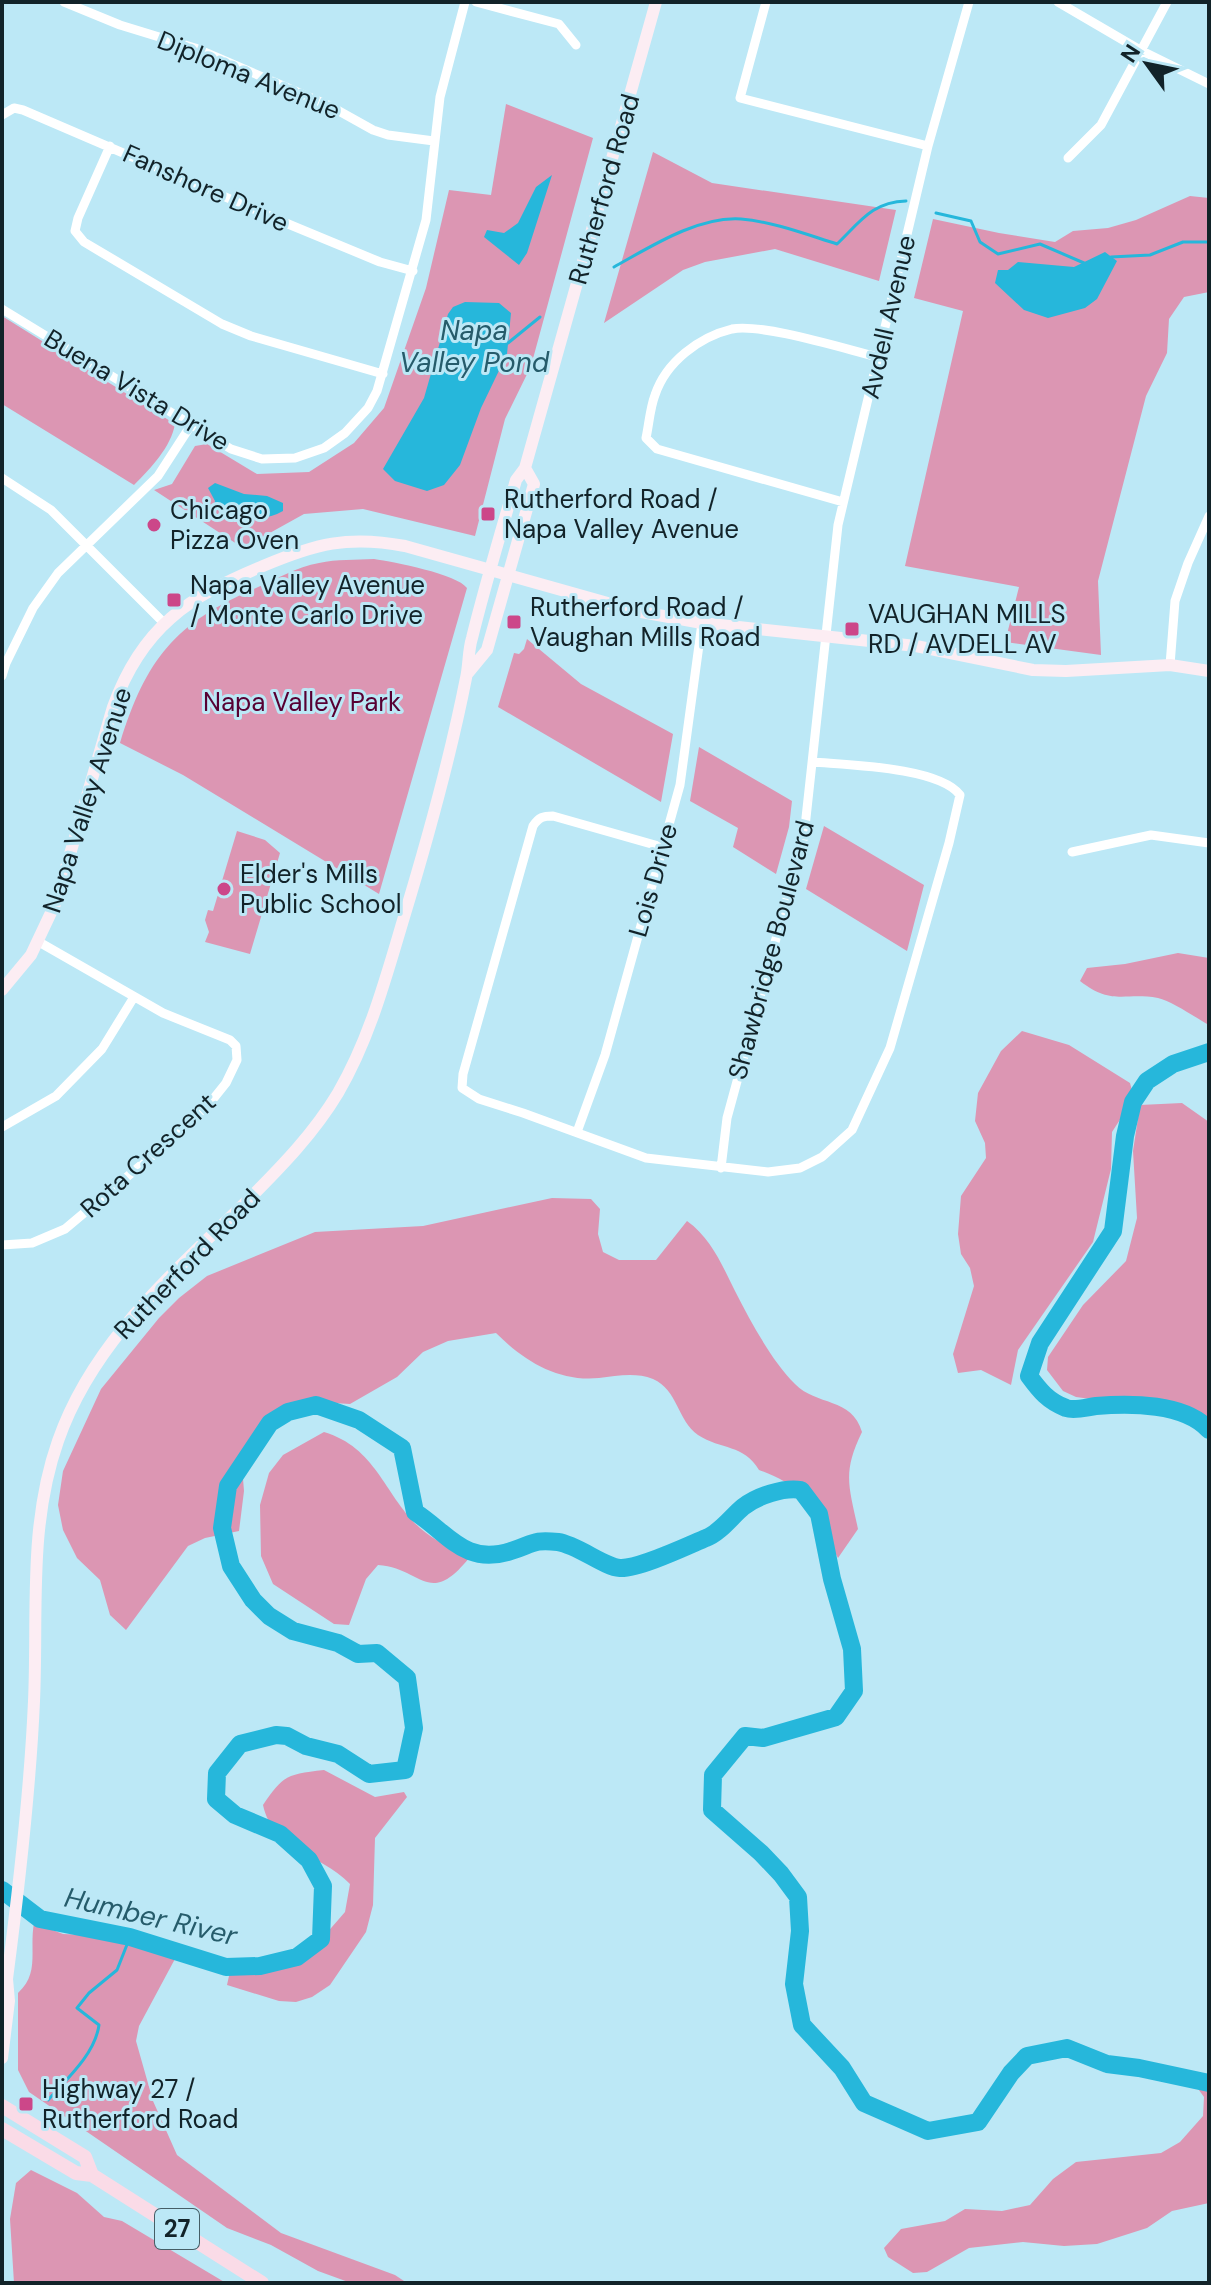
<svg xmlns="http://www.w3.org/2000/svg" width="1211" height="2285" font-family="'DM Sans',sans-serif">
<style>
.green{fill:#dc96b3}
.water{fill:#26b7db}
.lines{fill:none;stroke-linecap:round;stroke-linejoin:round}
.stream{stroke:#26b7db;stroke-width:3}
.river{stroke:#26b7db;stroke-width:18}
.street{stroke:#fff;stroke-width:9}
.secondary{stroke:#fcedf3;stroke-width:12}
.primary{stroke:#fadbe7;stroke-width:14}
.poi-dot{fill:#cc4789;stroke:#bce8f6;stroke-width:3}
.labels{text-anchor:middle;stroke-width:6;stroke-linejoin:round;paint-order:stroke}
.shield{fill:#bce8f6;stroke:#455e66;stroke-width:2}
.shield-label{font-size:24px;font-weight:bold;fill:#122329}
.street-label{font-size:26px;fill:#122329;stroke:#bce8f6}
.poi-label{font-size:26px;fill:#122329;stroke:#bce8f6;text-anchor:start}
.park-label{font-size:26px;fill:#570033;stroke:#bce8f6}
.water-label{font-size:28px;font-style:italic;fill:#265c6b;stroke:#bce8f6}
</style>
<rect width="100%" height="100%" fill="#bce8f6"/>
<path class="green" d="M506 104 593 138 531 366 505 419 475 536 363 509 304 514 243 548 154 490 172 484 195 446 207 444 257 474 309 472 354 443 384 408 426 288 449 190 491 195Z
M653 152 712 183 896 210 879 281 775 249 705 262 683 270 604 323Z
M1190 196 1209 198V292L1184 297 1169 319 1167 353 1146 396 1098 581 1101 655 1005 642 1019 587 905 566 963 311 914 298 933 219 999 233 1055 242 1073 231 1108 228 1136 220Z
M2 316 175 424C171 447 151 468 134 485L2 404Z
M374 559C394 562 457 574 467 588L379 894 183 775 120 743C146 659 175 623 256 588 276 579 297 567 319 563 337 559 356 560 374 559Z
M527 639 581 684 673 734 661 802 498 707 514 653 519 654 524 649Z
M699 747 792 801 789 827 776 874 733 847 738 828 690 801Z
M824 826 924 885 907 951 806 889Z
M237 831 265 840 280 853 250 954 205 942 209 932 205 920 208 910 213 911Z
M1178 953 1209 958V1025C1196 1018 1172 1001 1158 998 1124 992 1112 1006 1080 981L1087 968 1125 964Z
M1022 1031 1069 1045 1130 1083 1134 1098 1112 1132 1111 1169 1093 1242 1018 1350 1011 1385 981 1370 958 1373 953 1354 974 1286 970 1268 961 1254 958 1234 961 1196 986 1158 985 1143 975 1121 978 1093 1001 1051Z
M1182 1103 1209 1122V1422L1175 1403 1128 1396 1098 1400 1076 1397 1063 1391 1047 1370 1048 1357 1083 1305 1126 1261 1137 1218 1133 1151 1140 1105Z
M552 1198 591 1199 600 1209 598 1234 603 1252 619 1260H656L687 1221C711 1238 722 1265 735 1291 751 1322 771 1360 795 1384 816 1406 852 1397 862 1432 842 1473 849 1486 858 1529L838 1558C815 1515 809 1487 759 1470 744 1444 721 1450 698 1435 677 1420 678 1390 653 1379 635 1372 617 1376 599 1378 558 1382 524 1361 496 1333L448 1341 423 1352 397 1377 350 1404 334 1403 282 1414 260 1426 241 1454 244 1491 239 1531 205 1538 188 1546 126 1630 110 1615 100 1580 77 1558 63 1530 58 1505 63 1471 101 1389 159 1318 179 1298 207 1276 315 1232 423 1226Z
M324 1432C377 1448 384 1495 420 1528 433 1540 454 1549 469 1558 429 1608 422 1568 378 1565L366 1579 349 1625 334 1624 273 1584 261 1556 260 1505 269 1473 283 1455Z
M324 1770 375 1797 404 1792 407 1797 375 1838 373 1905 366 1932 330 1985 312 1997 296 2002 279 2001 227 1985 231 1967 264 1972 299 1965 345 1912 350 1884C319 1852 273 1851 263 1805 283 1775 288 1774 324 1770Z
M34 1923 63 1934 86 1935 132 1943 176 1957 139 2026 136 2041 153 2101 177 2155 281 2233 395 2275 407 2283H351L318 2271 271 2245 227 2228 29 2092 18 2070V1993C40 1973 29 1951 34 1923Z
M1196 2086 1209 2088V2203L1172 2211 1147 2228 1097 2244 1064 2246 1023 2242 969 2248 927 2272 913 2273 888 2257 884 2248 901 2229 945 2221 965 2209 1002 2211 1030 2205 1053 2179 1076 2162 1161 2153 1180 2142 1203 2116 1204 2097Z
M31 2170 77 2193 104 2217 122 2221 226 2283H14L10 2219 16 2183Z"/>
<path class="water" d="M552 175 527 253 519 265 484 237 487 230 504 233 518 223 536 187Z
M1105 252 1117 261 1097 299 1085 308 1048 318 1024 310 995 283 998 270H1008L1018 262 1074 267Z
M465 302 499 303 511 313 507 354 481 408 460 465 444 485 427 491 395 481 383 469 424 398 448 314 453 307Z
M215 483 244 494 267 496 283 503V511C260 524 243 515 222 504L214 512 212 511 215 501 208 488Z"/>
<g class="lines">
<path class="stream" d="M936 213 971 221 980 242 998 254 1040 244 1084 263
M1111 257 1150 255 1183 242H1209
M614 267C650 247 698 216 741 219 774 222 805 234 837 244 860 222 872 202 906 201
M508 343 540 317
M48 2100C67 2079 95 2054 99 2025L77 2008 89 1993 117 1970 130 1937"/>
<path class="river" d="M1209 1052 1173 1064 1147 1081 1133 1102 1125 1136 1113 1231 1040 1343 1029 1376C1040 1391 1048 1401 1066 1408 1075 1411 1087 1407 1096 1406 1130 1403 1185 1403 1209 1430
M2 1890 40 1919 130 1937 226 1967 260 1966 297 1957 321 1939 323 1886 309 1860 280 1834 235 1815 216 1799 217 1773 240 1744 276 1735 287 1736 306 1746 338 1754 369 1774 405 1770 414 1728 407 1678 377 1653 358 1654 338 1643 293 1631 269 1616 253 1600 231 1566 222 1528 228 1486 270 1423 288 1412 316 1405 359 1420 402 1448 415 1512C449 1534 465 1566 511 1551 533 1544 533 1539 558 1542 578 1545 604 1567 620 1568 639 1569 687 1546 706 1538 720 1533 732 1516 743 1507 757 1496 784 1487 801 1490L819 1514 832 1579 852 1649 854 1691 836 1717 763 1738 745 1736 713 1775 712 1810 761 1853 781 1874 798 1897 800 1931 794 1984 802 2025 842 2068 864 2103 928 2131 978 2122 1011 2073 1027 2056 1067 2048 1107 2064 1139 2068 1209 2083"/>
<path class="street" d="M64 2 120 25 195 48 330 106 373 130 388 135 434 141
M476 2 559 24 576 45
M766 2 740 98 928 146
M1058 2 1140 50 1209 84
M2 115 14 108 23 110 293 226 380 262 413 271
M110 146 78 218 75 231 84 242 222 324 251 336 383 374
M1068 158 1101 125 1167 2
M2 309 231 449 262 459 295 458 324 448 345 433 368 408 377 391 426 220 440 97 465 2
M2 478 51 510 164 623
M843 502 657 449 646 438C649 424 650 408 655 395 666 362 699 337 732 329 762 323 845 349 878 357
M1170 665 1175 601 1188 563 1209 516
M2 676 6 663 33 608 58 573 158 476 191 425
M662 847 553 816C543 816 539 817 533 826L463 1074 462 1088 479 1099 523 1113 646 1158 768 1172 800 1168 822 1157 852 1130 890 1048 949 843 960 795C939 767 847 765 813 762
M1072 852 1151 835 1209 843
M2 1127 56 1096 102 1049 134 997
M577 1132 605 1055 680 785 702 623
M721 1168 727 1118 804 836 838 525 928 146 969 2
M2 1245 32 1243 65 1229 159 1150 210 1103 226 1083 237 1060 236 1046 230 1040 163 1013 39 942"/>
<path class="secondary" d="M468 673 487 650 534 484 525 468
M2 990 31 955 56 902 113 707C142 627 188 597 263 566 315 544 348 535 405 546L636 611 702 623 916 646 1033 670 1066 671 1170 665 1209 671
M2 2058 9 2001 7 1979C19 1887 30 1794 34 1701 38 1614 28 1526 58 1441 93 1340 175 1272 249 1199 282 1166 314 1133 338 1093 370 1038 386 977 404 917 428 838 450 759 466 678 469 665 468 651 472 638 485 585 501 532 516 480L525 468 656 2"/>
<path class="primary" d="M2 2106 85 2157 92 2175
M2 2129 76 2173 92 2175 262 2283"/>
</g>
<g class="poi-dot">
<rect x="480" y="506" width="16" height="16" rx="4"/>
<circle cx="154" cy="525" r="8"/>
<rect x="166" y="592" width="16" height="16" rx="4"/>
<rect x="506" y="614" width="16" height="16" rx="4"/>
<rect x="844" y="621" width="16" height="16" rx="4"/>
<circle cx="224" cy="889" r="8"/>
<rect x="18" y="2096" width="16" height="16" rx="4"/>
</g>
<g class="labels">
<rect class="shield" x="155" y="2209" width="44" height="40" rx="6"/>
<g class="shield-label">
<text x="177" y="2237">27</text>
</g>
<g class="street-label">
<text transform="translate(249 75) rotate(22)" y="9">Diploma Avenue</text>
<text transform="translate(206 188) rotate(24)" y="9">Fanshore Drive</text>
<text transform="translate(604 189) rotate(-74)" y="9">Rutherford Road</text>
<text transform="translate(888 317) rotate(-77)" y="9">Avdell Avenue</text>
<text transform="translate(137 390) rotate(31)" y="9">Buena Vista Drive</text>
<text transform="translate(87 800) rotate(-72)" y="9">Napa Valley Avenue</text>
<text transform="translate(653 880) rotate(-74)" y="9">Lois Drive</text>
<text transform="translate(771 950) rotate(-75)" y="9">Shawbridge Boulevard</text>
<text transform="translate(148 1155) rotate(-42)" y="9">Rota Crescent</text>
<text transform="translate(187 1264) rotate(-46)" y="9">Rutherford Road</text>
</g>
<g class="poi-label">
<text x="504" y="508">Rutherford Road /<tspan x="504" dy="30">Napa Valley Avenue</tspan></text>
<text x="170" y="519">Chicago<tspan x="170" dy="30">Pizza Oven</tspan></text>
<text x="190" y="594">Napa Valley Avenue<tspan x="190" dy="30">/ Monte Carlo Drive</tspan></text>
<text x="530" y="616">Rutherford Road /<tspan x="530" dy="30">Vaughan Mills Road</tspan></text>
<text x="868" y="623">VAUGHAN MILLS<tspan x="868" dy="30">RD / AVDELL AV</tspan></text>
<text x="240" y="883">Elder's Mills<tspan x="240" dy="30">Public School</tspan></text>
<text x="42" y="2098">Highway 27 /<tspan x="42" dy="30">Rutherford Road</tspan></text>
</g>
<g class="park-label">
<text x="302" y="711">Napa Valley Park</text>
</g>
<g class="water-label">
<text x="474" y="340">Napa<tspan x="474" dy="32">Valley Pond</tspan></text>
<text transform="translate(151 1916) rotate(13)" y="10">Humber River</text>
</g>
</g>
<rect width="1211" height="2285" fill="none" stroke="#122329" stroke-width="8"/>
<g transform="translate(1147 64) rotate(303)" stroke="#bce8f6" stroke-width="6" paint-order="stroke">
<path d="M0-6L14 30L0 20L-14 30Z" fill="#122329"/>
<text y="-12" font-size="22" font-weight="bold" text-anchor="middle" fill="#122329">N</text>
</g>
</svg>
